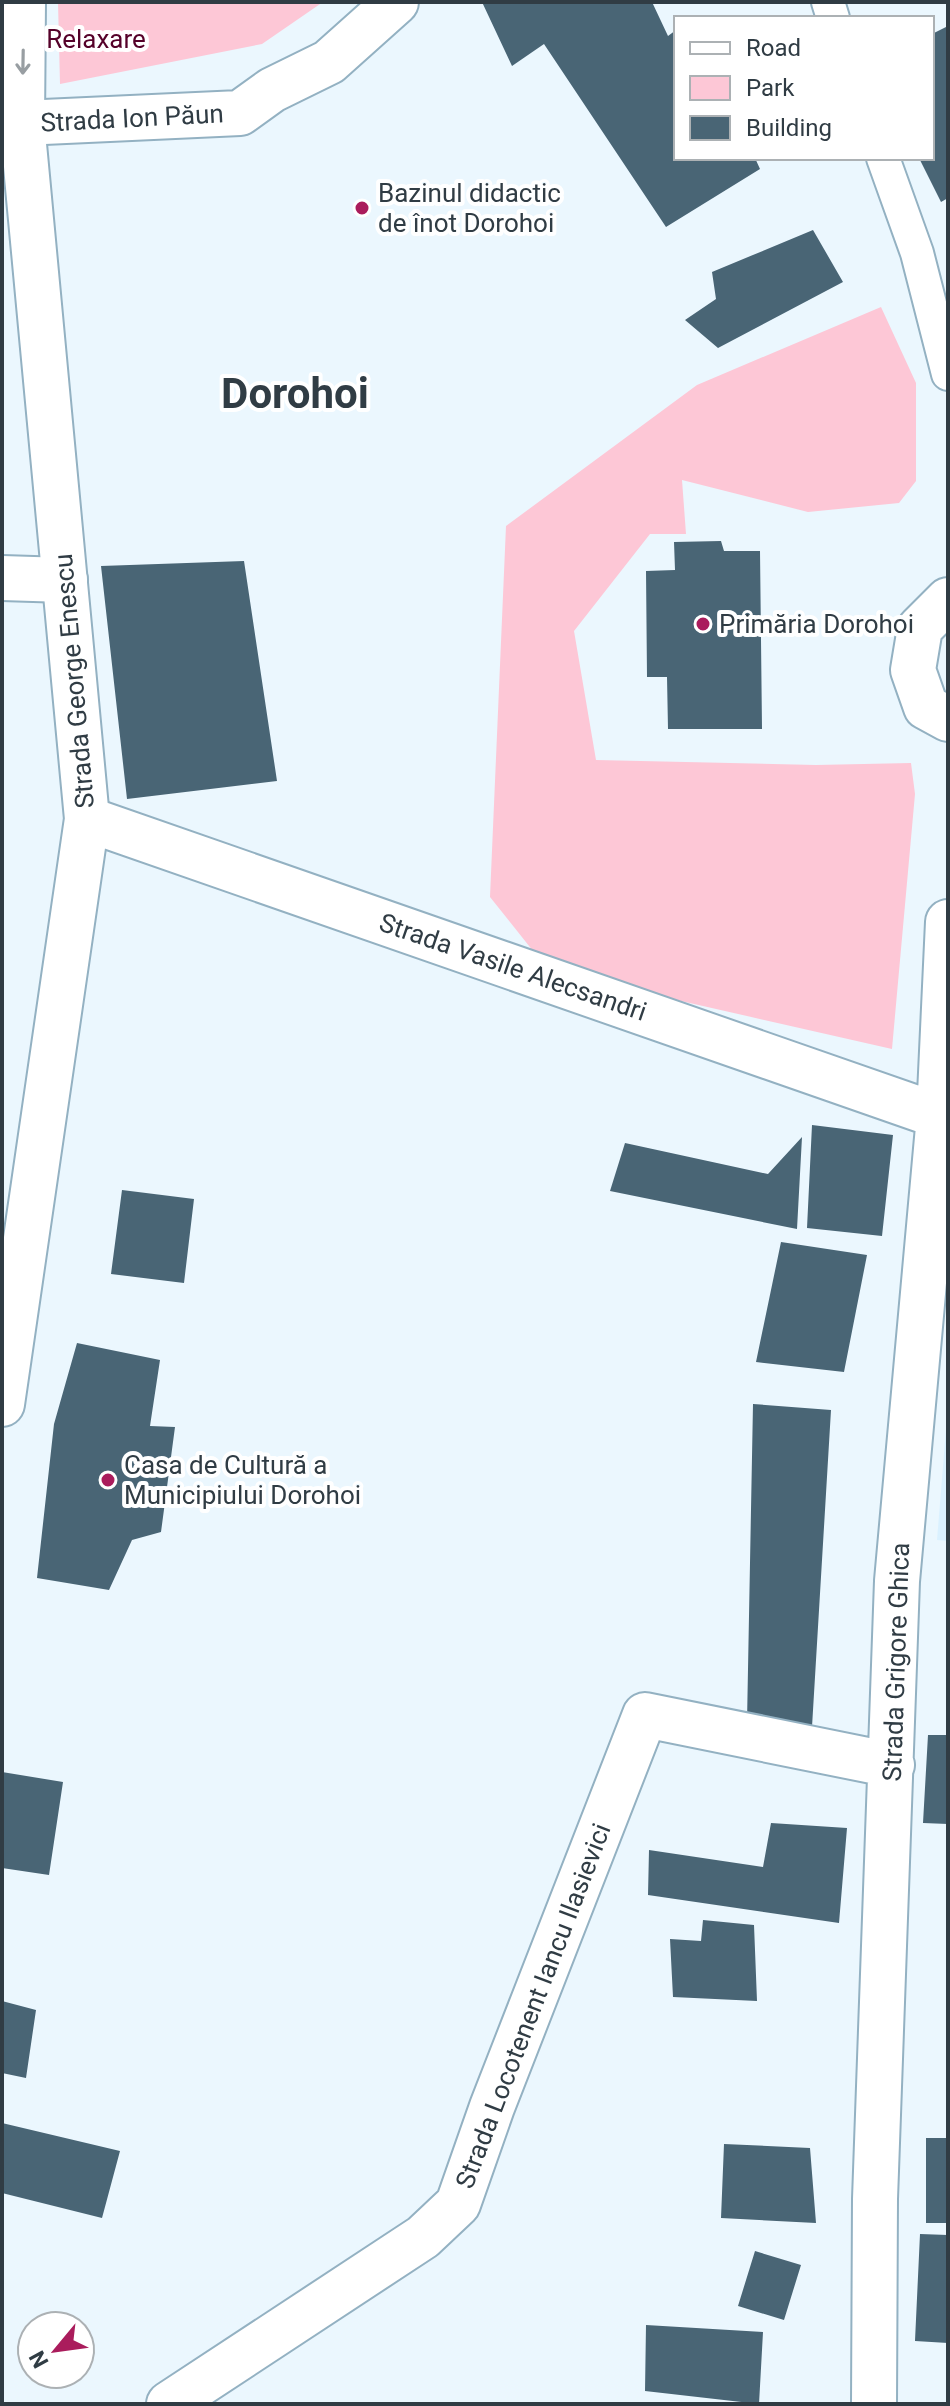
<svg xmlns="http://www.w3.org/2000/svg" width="950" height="2406" font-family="Roboto,sans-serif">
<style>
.built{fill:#daf1ff}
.green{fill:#fdc7d6}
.building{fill:#496575}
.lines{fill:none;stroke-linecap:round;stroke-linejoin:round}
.pedestrian-casing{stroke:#93b1c2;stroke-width:36}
.minor-casing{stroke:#93b1c2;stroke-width:48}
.primary-casing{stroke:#93b1c2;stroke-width:48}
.pedestrian{stroke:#fff;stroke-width:32}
.minor{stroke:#fff;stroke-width:44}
.primary{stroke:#fff;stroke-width:44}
.oneway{stroke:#989ea2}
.poi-dot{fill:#aa1c5c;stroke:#fff;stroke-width:3}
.labels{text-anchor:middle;stroke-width:8;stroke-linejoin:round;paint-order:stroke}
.park-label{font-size:26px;fill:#550129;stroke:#fff}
.street-label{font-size:26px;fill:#303c44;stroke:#fff}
.poi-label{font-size:26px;fill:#303c44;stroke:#fff;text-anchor:start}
.town-label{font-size:42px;font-weight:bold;fill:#303c44;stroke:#fff}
</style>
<rect width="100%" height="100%" fill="#ebf7fe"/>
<path class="built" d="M948 1405V1541L937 1540Z"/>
<path class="green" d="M58 2H323L262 44 60 84Z
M881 307 916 383V481L899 503 808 512 682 480 686 534H650L574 631 596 760 816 765 911 763 915 794 892 1049 681 1001 537 956 490 897 506 526 697 385Z"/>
<path class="building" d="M482 2H652L668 36 676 30V158H755L760 169 666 227 544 44 512 66Z
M948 26V198L941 202 919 158H932V34Z
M813 230 843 282 718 348 685 320 716 299 712 272Z
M721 541 724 551H760L762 729H668L667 677H647L646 571 675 570 674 542Z
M244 561 277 781 127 799 101 566Z
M812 1125 893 1135 882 1236 807 1228Z
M802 1137 797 1229 610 1191 625 1143 768 1174Z
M122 1190 194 1199 184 1283 111 1274Z
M781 1242 867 1255 844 1372 756 1362Z
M77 1343 160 1360 150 1426 175 1427 161 1532 132 1540 109 1590 37 1578 54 1424Z
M753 1404 831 1410 812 1727 747 1722Z
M928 1735H948V1824L923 1823Z
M2 1772 63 1782 49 1875 2 1868Z
M771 1823 847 1828 839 1923 648 1895 649 1850 763 1867Z
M703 1920 754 1925 757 2001 673 1997 670 1939 701 1941Z
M2 2001 36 2010 26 2078 2 2073Z
M2 2123 120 2151 102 2218 2 2193Z
M926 2138H948V2223H926Z
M724 2144 810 2148 816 2223 721 2218Z
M920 2234 948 2235V2343L915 2341Z
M755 2251 801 2265 784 2320 738 2306Z
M646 2325 763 2332 759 2404 645 2391Z"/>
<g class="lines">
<defs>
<path id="pedestrian" d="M828 2 833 18
M883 158 917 253 948 374"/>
<path id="minor" d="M22 123 240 113 272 90 329 62 396 2
M2 578 65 580
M948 600 920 628 913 670 926 707 948 719
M87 819 939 1116
M169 2404 423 2237 458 2204 492 2107 645 1715 892 1765
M874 2404 875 2199 897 1581 939 1116 948 922"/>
<path id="primary" d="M2 1404 87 819 22 123 23 2"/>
</defs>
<use href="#pedestrian" class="pedestrian-casing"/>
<use href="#minor" class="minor-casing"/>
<use href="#primary" class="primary-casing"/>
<use href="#pedestrian" class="pedestrian"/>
<use href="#minor" class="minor"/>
<use href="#primary" class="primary"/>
</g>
<defs><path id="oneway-shaft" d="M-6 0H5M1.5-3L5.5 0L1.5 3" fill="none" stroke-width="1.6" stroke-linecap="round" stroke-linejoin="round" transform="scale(2)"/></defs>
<use class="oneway" href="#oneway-shaft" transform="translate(23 62) rotate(91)"/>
<g class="poi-dot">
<circle cx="362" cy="208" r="8"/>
<circle cx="703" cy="624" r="8"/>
<circle cx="108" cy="1480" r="8"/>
</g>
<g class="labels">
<g class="park-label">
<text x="96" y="48">Relaxare</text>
</g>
<g class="street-label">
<text transform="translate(132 118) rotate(-3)" y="9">Strada Ion Păun</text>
<text transform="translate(74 681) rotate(-95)" y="9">Strada George Enescu</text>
<text transform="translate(513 967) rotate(19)" y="9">Strada Vasile Alecsandri</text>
<text transform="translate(896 1662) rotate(-88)" y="9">Strada Grigore Ghica</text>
<text transform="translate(533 2006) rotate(-69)" y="9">Strada Locotenent Iancu Ilasievici</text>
</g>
<g class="poi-label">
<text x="378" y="202">Bazinul didactic<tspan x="378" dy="30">de înot Dorohoi</tspan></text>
<text x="719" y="633">Primăria Dorohoi</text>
<text x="124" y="1474">Casa de Cultură a<tspan x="124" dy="30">Municipiului Dorohoi</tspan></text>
</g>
<g class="town-label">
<text x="295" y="408">Dorohoi</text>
</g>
</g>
<rect width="950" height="2406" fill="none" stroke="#303c44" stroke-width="8"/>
<rect x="674" y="16" width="260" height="144" fill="#ffffff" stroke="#acb1b4" stroke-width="2"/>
<rect x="690" y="42" width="40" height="12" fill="#ffffff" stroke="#acb1b4" stroke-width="2"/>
<text x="746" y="56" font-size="24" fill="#303c44">Road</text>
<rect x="690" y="76" width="40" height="24" fill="#fdc7d6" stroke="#acb1b4" stroke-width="2"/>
<text x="746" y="96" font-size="24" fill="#303c44">Park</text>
<rect x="690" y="116" width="40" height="24" fill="#496575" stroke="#acb1b4" stroke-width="2"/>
<text x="746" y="136" font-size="24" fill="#303c44">Building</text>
<g transform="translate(56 2350) rotate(241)"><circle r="38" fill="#ffffff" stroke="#acb1b4" stroke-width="2"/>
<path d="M0-6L14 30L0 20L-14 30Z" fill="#aa1c5c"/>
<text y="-12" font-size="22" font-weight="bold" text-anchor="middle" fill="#303c44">N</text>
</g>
</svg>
